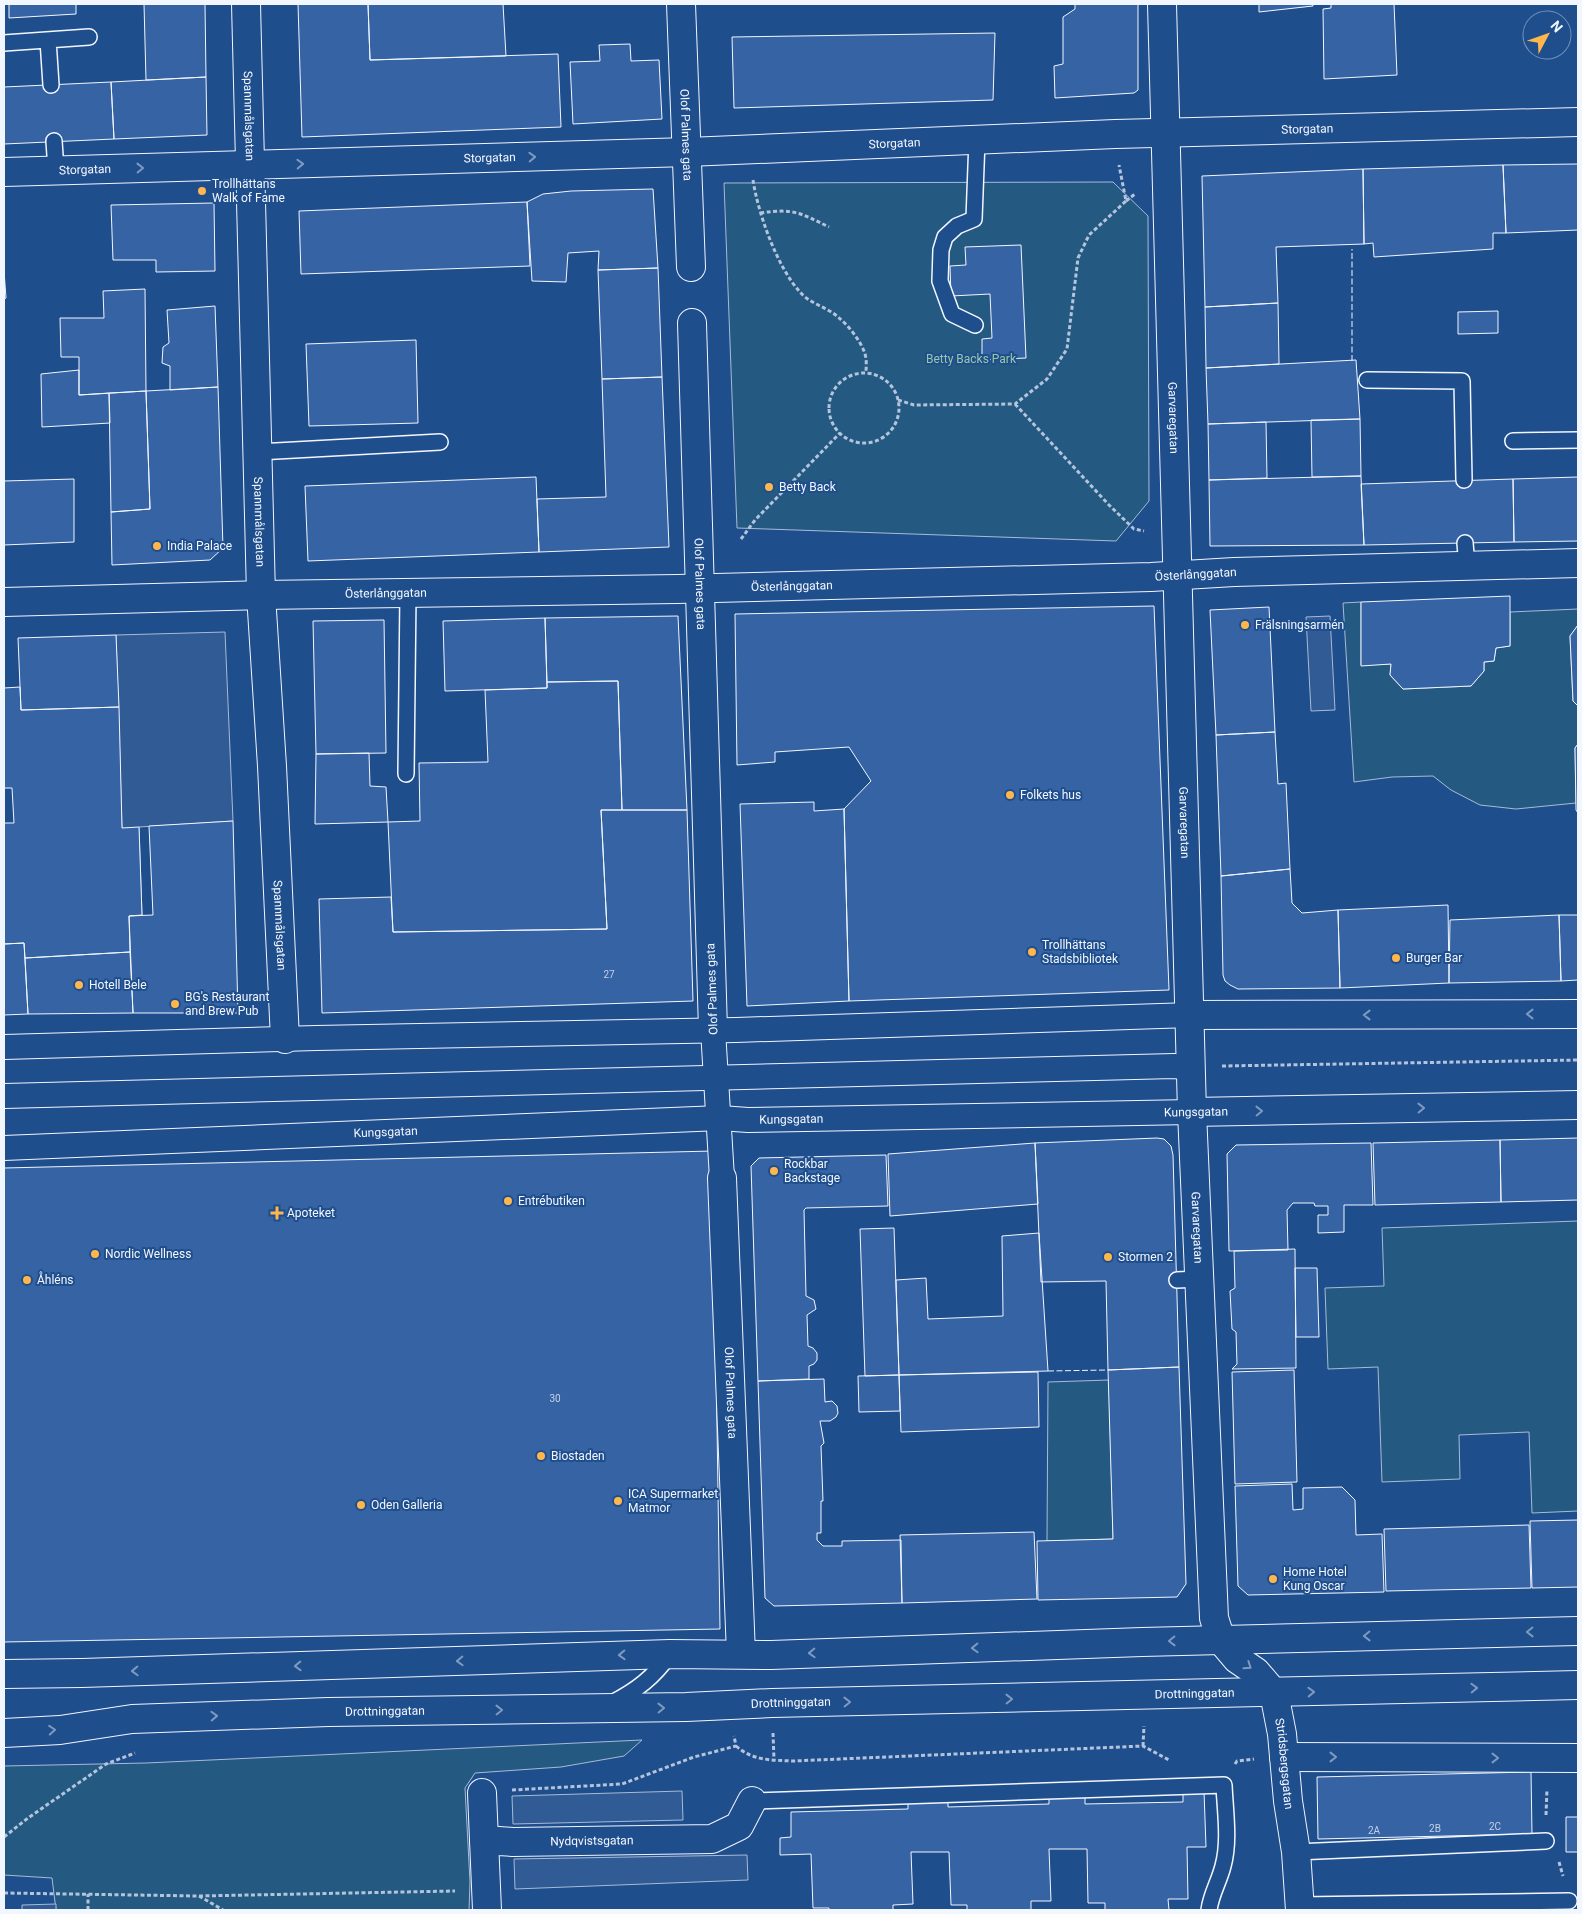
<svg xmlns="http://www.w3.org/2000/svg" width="1582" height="1914" font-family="Roboto,sans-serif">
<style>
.green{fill:#245a82;stroke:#a8bbd7}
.parking{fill:#305b95;stroke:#a8bbd7}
.building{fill:#3563a3;stroke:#f2f6ff}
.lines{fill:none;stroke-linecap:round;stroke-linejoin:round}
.service-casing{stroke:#f2f6ff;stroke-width:18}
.pedestrian-casing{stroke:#f2f6ff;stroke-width:26}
.minor-casing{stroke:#f2f6ff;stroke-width:30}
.tertiary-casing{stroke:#f2f6ff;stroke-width:30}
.path{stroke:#b3c4dc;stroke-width:3;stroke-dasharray:4 2.5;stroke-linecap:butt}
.service{stroke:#1f4e8c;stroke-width:15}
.pedestrian{stroke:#1f4e8c;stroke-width:24}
.minor{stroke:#1f4e8c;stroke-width:28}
.tertiary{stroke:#1f4e8c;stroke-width:28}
.fence{stroke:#f2f6ff;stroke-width:1;stroke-dasharray:6 2.5;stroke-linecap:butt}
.oneway{stroke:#7e9ac0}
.poi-dot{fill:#ffb74d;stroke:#1f4e8c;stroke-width:2}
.labels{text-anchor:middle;stroke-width:4;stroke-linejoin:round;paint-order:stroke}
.number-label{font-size:10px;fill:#c3d1e8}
.street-label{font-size:12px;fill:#f2f6ff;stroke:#1f4e8c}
.poi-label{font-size:12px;fill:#f2f6ff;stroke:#1f4e8c;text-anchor:start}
.park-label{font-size:12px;fill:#97c8a6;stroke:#1f4e8c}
</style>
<rect width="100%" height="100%" fill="#1f4e8c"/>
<path class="green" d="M1113 182 1148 216 1149 501 1116 541 737 528 724 183Z
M1361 602V665L1391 664 1390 675 1403 689 1471 686 1484 671V662L1494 661 1496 648 1510 646V612L1578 609V625L1570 636 1573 701 1578 706V744L1575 748 1576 803 1516 809 1480 805 1451 790 1433 776 1392 777 1354 782 1343 603Z
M1578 1221V1511L1532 1513 1529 1432 1459 1435 1460 1479 1382 1482 1378 1367 1328 1369 1325 1288 1384 1286 1382 1228Z
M1109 1380 1113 1539 1047 1541 1048 1382Z
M642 1740 624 1756 561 1767 475 1773 465 1788 470 1882 469 1910H56L52 1878 4 1875V1766L146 1763Z"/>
<path class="parking" d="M1330 616 1335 710 1311 711 1306 617Z
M225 632 233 821 139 827 142 915 129 916 130 952 25 958 12 832 122 828 116 635Z
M682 1791 683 1820 513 1824 512 1796Z
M747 1855 748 1880 515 1889 514 1859Z
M56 1904V1910H22V1905Z"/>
<path class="building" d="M9 4H76V14L9 18Z
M144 4H205L206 77 146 80Z
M298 4H368L370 60 558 54 561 127 302 137Z
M368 4H503L506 56 370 60Z
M1075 4H1138V90L1134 93 1118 94 1055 98 1054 66 1063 64V17L1075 9Z
M1259 4H1313V6L1259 12Z
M1331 4H1394L1397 75 1324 79 1323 9 1331 8Z
M995 33 993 100 734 108 732 37Z
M630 44 631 61 659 60 662 119 573 124 570 62 600 61 599 45Z
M206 77 207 135 114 139 111 82Z
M111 82 114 139 4 144V87Z
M1578 164V230L1506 233 1503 165Z
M1503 165 1506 233H1493V249L1374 257 1373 243 1364 244 1363 169Z
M1363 169 1364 244 1276 247 1278 303 1205 307 1202 176Z
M653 189 658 268 598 270 599 251 568 253 566 282 532 281 527 202 543 194 571 191Z
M527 202 530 266 301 274 299 211Z
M214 203 215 271 156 272V260H113L111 205Z
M1021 245 1026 358 982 360V339L992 338 990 294 951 296 950 266 966 265 965 247Z
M658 268 662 377 602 379 598 270Z
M4 271 6 298 4 299Z
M145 289 146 391 79 395V357H61L60 318H104L103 291Z
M1278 303 1279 364 1206 368 1205 307Z
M215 306 218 387 170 390V366L162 363 163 347 169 343 167 310Z
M1498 311V333L1458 334V312Z
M416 340 418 423 309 426 306 344Z
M1356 360 1360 419 1208 424 1206 368Z
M79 370V395L109 393 110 423 42 427 41 374Z
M662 377 669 547 539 552 537 499 606 497 602 379Z
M218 387 223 548 210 560 112 565 111 512 150 509 146 391Z
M146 391 150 509 111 512 109 393Z
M1360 419 1361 476 1312 477 1311 420Z
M1266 422 1267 478 1209 480 1208 424Z
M1361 476 1364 545 1210 546 1209 480Z
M536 477 539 552 308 561 305 486Z
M1578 477V541L1514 542 1513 479Z
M74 479V542L4 545V481Z
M1513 479 1514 542 1364 545 1361 484Z
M1510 596V646L1496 648 1494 661 1484 662V671L1471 686 1403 689 1390 675 1391 664 1361 666V602Z
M1154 606 1169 990 849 1001 844 809 871 781 849 747 775 752V762L737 765 735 614Z
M1269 607 1275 732 1216 735 1210 610Z
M678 616 687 810H622L618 681 547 682 545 618Z
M545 618 547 688 445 691 443 621Z
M384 620 386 753 316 754 313 621Z
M1578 625V706L1573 701 1570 636Z
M116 635 119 707 21 710 18 638Z
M618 681 622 810H601L607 929 393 932 388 822 420 821 419 763 488 762 485 690 547 688V682Z
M20 687 21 710 119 707 122 828 139 827 142 915 129 916 130 952 25 958 24 943 4 944V823H14L12 788H4V688Z
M1275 732 1278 784 1286 783 1290 869 1221 876 1216 735Z
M1578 744V813L1576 810 1575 748Z
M369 753 370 786 386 787 388 822 315 824 316 754Z
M814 802V811L844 809 849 1001 747 1006 740 804Z
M601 810H687L693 1001 322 1013 319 899 391 897 393 932 607 929Z
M233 821 238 1013H133L129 916 153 915 149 826Z
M1290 869 1292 903 1302 913 1338 910 1340 988 1238 989 1230 985 1225 981 1223 975 1221 876Z
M1448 905 1449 983 1340 988 1338 910Z
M1559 915H1578V980L1561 981Z
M1559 915 1561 981 1449 983 1450 920Z
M24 943 28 1014 4 1015V944Z
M130 952 133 1013 28 1014 25 958Z
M1157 1138 1164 1139 1171 1146 1173 1155 1179 1367 1108 1370 1106 1281 1041 1282 1035 1143Z
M1578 1138V1200L1501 1202 1500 1140Z
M1500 1140 1501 1202 1375 1205 1373 1143Z
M1035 1143 1038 1204 890 1216 888 1154Z
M1371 1143 1373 1205H1344V1232L1318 1233V1215H1328V1206H1315L1314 1203H1293L1287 1210 1288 1250 1229 1251 1227 1154 1236 1145Z
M713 1151 720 1629 4 1642V1168Z
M886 1155 888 1206 806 1208 804 1210 806 1296 814 1300 816 1309 807 1315 808 1346 813 1348 817 1353V1360L814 1364 809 1366V1379L758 1381 751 1166 759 1158Z
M894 1228 899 1375 865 1376 860 1229Z
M1039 1233 1048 1371 899 1375 896 1280 926 1278 928 1319 1003 1316 1002 1236Z
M1295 1249 1296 1368 1232 1369 1237 1364 1236 1332 1232 1329 1230 1291 1235 1288 1234 1251Z
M1295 1268H1317L1319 1337H1296Z
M1179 1367 1186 1584 1177 1597 1038 1600 1037 1541 1113 1539 1108 1370Z
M1294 1370 1297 1482 1235 1484 1232 1372Z
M1038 1372 1039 1427 901 1432 899 1375Z
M899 1375 900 1411 859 1412 858 1376Z
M824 1379 825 1402 832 1401 837 1406 838 1413 836 1417 830 1421H820L824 1443 821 1446 823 1501H821V1533H817V1540L823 1546H842V1541L901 1540 902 1603 774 1606 765 1598 758 1381Z
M1292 1484 1293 1510 1303 1509V1488L1342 1487 1355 1500 1356 1535 1382 1534 1384 1592 1248 1595 1238 1586 1235 1486Z
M1578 1520V1587L1532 1588 1530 1521Z
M1529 1525 1531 1588 1386 1591 1384 1529Z
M1034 1532 1037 1599 902 1603 900 1535Z
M1531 1772 1532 1834 1318 1839 1317 1777Z
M1204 1791 1206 1847H1187L1188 1899H1168L1169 1910H1105V1903H1088L1087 1849H1049L1051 1901H1031V1910H967V1905H951L949 1852H911L913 1904 893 1905V1910H829V1908H813L811 1854 780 1855V1838L791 1837V1812L908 1809V1798L948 1797V1807L1049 1804V1795L1085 1793V1804L1183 1802V1792Z
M1566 1817H1578V1852H1566Z"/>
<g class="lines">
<defs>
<path id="service" d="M48 40 51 85
M4 43 89 37
M54 141 56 170
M975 325 952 314 940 281 941 250 945 237 957 226 974 219 977 140
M1367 380 1462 381 1464 480
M1513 441 1578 440
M258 452 440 442
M1465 543 1467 566
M406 774 408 593
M1177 1280 1199 1279
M612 1703C637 1690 654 1677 670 1654
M752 1801 1224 1785C1225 1810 1230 1841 1223 1866 1219 1882 1211 1894 1209 1910
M1296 1852 1546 1841
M1300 1905 1569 1901"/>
<g id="pedestrian">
<path d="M713 1030 722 1178"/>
<path d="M4 1047 316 1038 736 1030 1191 1015"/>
<path d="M4 1096 1174 1066 1192 1068"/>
<path id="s1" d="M4 1148 720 1118 748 1120 1192 1112"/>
</g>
<g id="minor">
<path id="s2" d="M246 4 261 595 272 766 285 1039"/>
<path id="s3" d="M681 4 691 267"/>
<path id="s4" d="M1162 4 1192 1112 1214 1618 1221 1640 1237 1659 1256 1672 1274 1693 1282 1734 1288 1801 1296 1852 1300 1910"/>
<path id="s5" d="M4 172 688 152 1115 134 1578 122"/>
<path id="s6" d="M692 323 713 1030"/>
<path id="s7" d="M4 602 261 595 677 589 1151 577 1234 572 1578 563"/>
<path d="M1191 1015 1578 1014"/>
<path d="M1192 1112 1578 1105"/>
<path id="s8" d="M722 1178 741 1654"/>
<path d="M1284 1757 1578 1758"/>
<path d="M482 1793 484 1840"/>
<path id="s9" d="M487 1910 484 1840 513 1842 712 1839 739 1826 752 1801"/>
</g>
<g id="tertiary">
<path d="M4 1674 82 1673 670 1654 771 1655 1142 1642 1578 1631"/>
<path id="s10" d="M4 1733 60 1730 132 1719 328 1712 686 1707 772 1703 1578 1685"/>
</g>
</defs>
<use href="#service" class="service-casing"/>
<use href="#pedestrian" class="pedestrian-casing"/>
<use href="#minor" class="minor-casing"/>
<use href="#tertiary" class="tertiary-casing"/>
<path class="path" d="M753 180C758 213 777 267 800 292 810 304 827 307 838 317 848 325 861 341 865 354 867 360 866 367 866 373
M1126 201 1135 194
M760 213C794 208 800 213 829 227
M829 408a35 35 0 1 1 70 0a35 35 0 1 1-70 0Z
M898 400 914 405 1015 404 1047 379 1067 349 1078 258 1089 235 1126 201 1119 165
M1015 404 1109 505 1134 529 1144 531
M741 539 755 520 840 433
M1222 1066 1578 1060
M773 1733 774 1760
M736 1746C753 1761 772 1760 793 1761L1143 1746 1169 1760
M1143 1746 1144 1726
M1235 1764 1237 1761 1254 1759
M512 1790 622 1784 694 1757 736 1746 734 1736
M1546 1815 1547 1789
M4 1837 28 1818 106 1764 135 1753
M1559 1862 1563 1876
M4 1893 198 1896 455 1891
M199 1896 223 1910
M88 1910V1894"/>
<use href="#service" class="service"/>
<use href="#pedestrian" class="pedestrian"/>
<use href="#minor" class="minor"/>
<use href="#tertiary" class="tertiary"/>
<path class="fence" d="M1352 361V249
M1048 1371 1108 1370"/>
</g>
<defs><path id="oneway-chevron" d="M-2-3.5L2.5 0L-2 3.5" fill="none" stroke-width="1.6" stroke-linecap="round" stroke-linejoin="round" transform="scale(1.25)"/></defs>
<g class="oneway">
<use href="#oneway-chevron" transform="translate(532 157) rotate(-2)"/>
<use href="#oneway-chevron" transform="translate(300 164) rotate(-2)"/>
<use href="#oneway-chevron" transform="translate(140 168) rotate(-1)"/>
<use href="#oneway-chevron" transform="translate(1530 1014) rotate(180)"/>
<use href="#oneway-chevron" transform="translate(1367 1015) rotate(180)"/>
<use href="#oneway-chevron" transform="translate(1421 1108) rotate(-1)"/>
<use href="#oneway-chevron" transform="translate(1259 1111) rotate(-1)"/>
<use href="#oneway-chevron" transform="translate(1530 1632) rotate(179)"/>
<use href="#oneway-chevron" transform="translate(1367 1636) rotate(179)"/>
<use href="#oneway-chevron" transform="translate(1172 1641) rotate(179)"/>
<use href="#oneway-chevron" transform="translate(975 1648) rotate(178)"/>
<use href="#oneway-chevron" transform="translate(812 1653) rotate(178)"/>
<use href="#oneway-chevron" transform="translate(622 1655) rotate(178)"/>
<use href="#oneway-chevron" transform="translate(460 1661) rotate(178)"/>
<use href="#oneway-chevron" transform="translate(298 1666) rotate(178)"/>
<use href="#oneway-chevron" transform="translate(1248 1666) rotate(34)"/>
<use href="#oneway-chevron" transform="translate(135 1671) rotate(178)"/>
<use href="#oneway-chevron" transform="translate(1474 1688) rotate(-2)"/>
<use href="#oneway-chevron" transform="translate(1311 1692) rotate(-2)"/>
<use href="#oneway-chevron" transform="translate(1009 1699) rotate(-1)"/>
<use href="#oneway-chevron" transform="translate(847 1702) rotate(-1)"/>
<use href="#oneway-chevron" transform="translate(661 1708) rotate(-1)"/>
<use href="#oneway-chevron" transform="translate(499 1710) rotate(-1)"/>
<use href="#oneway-chevron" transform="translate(214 1716) rotate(-2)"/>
<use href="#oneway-chevron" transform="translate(52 1730) rotate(-4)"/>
<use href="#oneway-chevron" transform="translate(1333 1757)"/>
<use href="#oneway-chevron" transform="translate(1495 1758)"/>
</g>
<g class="poi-dot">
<circle cx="202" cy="191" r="5"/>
<circle cx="769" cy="487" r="5"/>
<circle cx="157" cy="546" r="5"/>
<circle cx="1245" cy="625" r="5"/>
<circle cx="1010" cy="795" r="5"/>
<circle cx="1032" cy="952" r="5"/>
<circle cx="1396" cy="958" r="5"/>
<circle cx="79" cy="985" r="5"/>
<circle cx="175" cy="1004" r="5"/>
<circle cx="774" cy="1171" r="5"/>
<circle cx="508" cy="1201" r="5"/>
<path d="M274.5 1205.5h5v5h5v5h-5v5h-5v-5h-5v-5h5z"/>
<circle cx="95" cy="1254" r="5"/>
<circle cx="1108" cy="1257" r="5"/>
<circle cx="27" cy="1280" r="5"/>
<circle cx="541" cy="1456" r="5"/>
<circle cx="618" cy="1501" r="5"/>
<circle cx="361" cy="1505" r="5"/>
<circle cx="1273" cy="1579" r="5"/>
</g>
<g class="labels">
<g class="number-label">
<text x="609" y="978">27</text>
<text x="555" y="1402">30</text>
<text x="1495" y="1830">2C</text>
<text x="1435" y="1832">2B</text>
<text x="1374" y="1834">2A</text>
</g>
<g class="street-label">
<text dy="4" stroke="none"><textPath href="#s2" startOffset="112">Spannmålsgatan</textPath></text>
<text dy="4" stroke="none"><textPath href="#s5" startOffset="1304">Storgatan</textPath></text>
<text dy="4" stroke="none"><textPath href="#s3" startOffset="131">Olof Palmes gata</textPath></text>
<text dy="4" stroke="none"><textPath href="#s5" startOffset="891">Storgatan</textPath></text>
<text dy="4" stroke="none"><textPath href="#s5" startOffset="486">Storgatan</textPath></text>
<text dy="4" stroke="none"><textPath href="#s5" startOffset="81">Storgatan</textPath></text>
<text dy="4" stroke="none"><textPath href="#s4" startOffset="414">Garvaregatan</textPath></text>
<text dy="4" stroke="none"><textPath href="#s2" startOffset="518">Spannmålsgatan</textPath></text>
<text dy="4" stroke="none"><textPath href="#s7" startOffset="1192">Österlånggatan</textPath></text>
<text dy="4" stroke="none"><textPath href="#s6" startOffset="261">Olof Palmes gata</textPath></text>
<text dy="4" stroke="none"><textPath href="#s7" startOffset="788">Österlånggatan</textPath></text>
<text dy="4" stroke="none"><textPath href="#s7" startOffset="382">Österlånggatan</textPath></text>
<text dy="4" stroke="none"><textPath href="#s4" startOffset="819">Garvaregatan</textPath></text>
<text dy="4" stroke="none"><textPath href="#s2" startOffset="922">Spannmålsgatan</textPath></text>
<text transform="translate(712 989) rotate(-92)" y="4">Olof Palmes gata</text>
<text transform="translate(1196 1112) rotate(-1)" y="4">Kungsgatan</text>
<text dy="4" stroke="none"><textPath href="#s1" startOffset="788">Kungsgatan</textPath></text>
<text dy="4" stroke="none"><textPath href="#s1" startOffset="382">Kungsgatan</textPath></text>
<text dy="4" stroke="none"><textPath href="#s4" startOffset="1224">Garvaregatan</textPath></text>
<text dy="4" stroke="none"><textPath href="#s8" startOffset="215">Olof Palmes gata</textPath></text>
<text dy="4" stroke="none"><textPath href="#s10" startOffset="1192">Drottninggatan</textPath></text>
<text dy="4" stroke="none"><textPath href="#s10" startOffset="788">Drottninggatan</textPath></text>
<text dy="4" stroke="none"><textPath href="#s10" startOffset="382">Drottninggatan</textPath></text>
<text dy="4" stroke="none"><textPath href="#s4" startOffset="1785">Stridsbergsgatan</textPath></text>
<text dy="4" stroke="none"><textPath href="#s9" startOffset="178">Nydqvistsgatan</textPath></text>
</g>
<g class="poi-label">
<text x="212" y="188">Trollhättans<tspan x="212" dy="14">Walk of Fame</tspan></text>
<text x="779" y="491">Betty Back</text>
<text x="167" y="550">India Palace</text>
<text x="1255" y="629">Frälsningsarmén</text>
<text x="1020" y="799">Folkets hus</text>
<text x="1042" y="949">Trollhättans<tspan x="1042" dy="14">Stadsbibliotek</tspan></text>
<text x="1406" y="962">Burger Bar</text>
<text x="89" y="989">Hotell Bele</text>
<text x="185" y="1001">BG's Restaurant<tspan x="185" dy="14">and Brew Pub</tspan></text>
<text x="784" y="1168">Rockbar<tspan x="784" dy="14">Backstage</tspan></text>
<text x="518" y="1205">Entrébutiken</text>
<text x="287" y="1217">Apoteket</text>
<text x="105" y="1258">Nordic Wellness</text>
<text x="1118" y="1261">Stormen 2</text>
<text x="37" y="1284">Åhléns</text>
<text x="551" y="1460">Biostaden</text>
<text x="628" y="1498">ICA Supermarket<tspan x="628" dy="14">Matmor</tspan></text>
<text x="371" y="1509">Oden Galleria</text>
<text x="1283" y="1576">Home Hotel<tspan x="1283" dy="14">Kung Oscar</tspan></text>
</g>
<g class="park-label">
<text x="971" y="363">Betty Backs Park</text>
</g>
</g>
<rect width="1582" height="1914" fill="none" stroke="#f2f6ff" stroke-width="10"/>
<g transform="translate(1547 35) rotate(49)"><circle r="24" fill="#1f4e8c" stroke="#7391ba"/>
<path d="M0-4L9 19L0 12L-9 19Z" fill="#ffb74d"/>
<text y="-8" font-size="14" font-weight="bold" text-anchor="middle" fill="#f2f6ff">N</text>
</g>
</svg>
